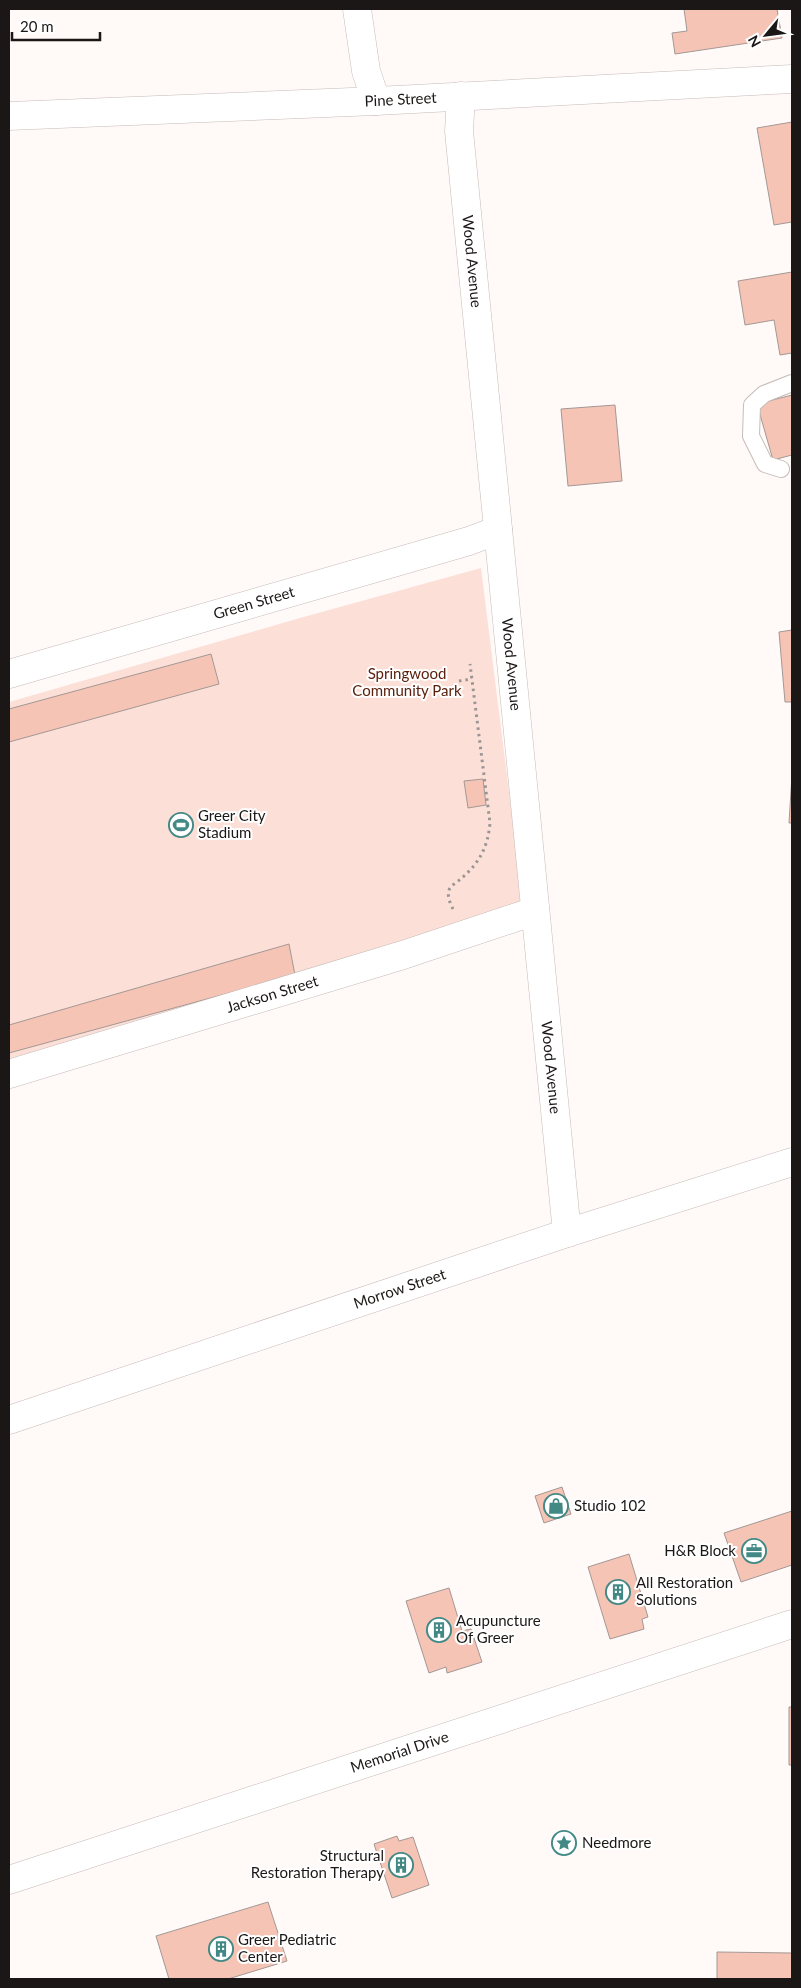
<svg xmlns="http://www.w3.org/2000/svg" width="801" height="1988" font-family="Lato,sans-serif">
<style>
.green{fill:#fce0d8}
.building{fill:#f5c4b5;stroke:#a39895}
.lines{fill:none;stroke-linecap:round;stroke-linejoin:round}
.service-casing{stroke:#c6bbb7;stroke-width:18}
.minor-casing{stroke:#c6bbb7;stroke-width:29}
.path{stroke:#9a9594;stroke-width:3;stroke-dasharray:2.5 4;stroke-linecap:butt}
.service{stroke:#fff;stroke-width:16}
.minor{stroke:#fff;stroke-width:28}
.labels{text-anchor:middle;stroke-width:4;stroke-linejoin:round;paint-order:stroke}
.street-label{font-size:15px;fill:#1b1716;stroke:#fff}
.park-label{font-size:15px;fill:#5b210d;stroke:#fff}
.poi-label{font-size:15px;fill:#1b1716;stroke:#fff;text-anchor:start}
</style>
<rect width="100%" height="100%" fill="#fffaf8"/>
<path class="green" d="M481 568 523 904 386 947 9 1061V702L300 618Z"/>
<path class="building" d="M684 9H777L782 38 675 54 672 33 687 31Z
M792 122V222L774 225 757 128Z
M792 272V353L780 355 774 320 745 325 738 281Z
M792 395V455L773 460 757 404Z
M615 405 622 481 568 486 561 409Z
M792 630V702H785L779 632Z
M211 654 219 684 9 742V709Z
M792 775V823H789Z
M483 779 486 805 468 808 464 781Z
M289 944 295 975 9 1053V1025Z
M562 1487 571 1514 544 1523 535 1496Z
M792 1511V1565L741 1582 724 1533Z
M629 1554 648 1617 642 1619 644 1629 610 1639 588 1567Z
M449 1588 462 1631 471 1629 482 1662 447 1673 446 1667 429 1673 406 1601Z
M789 1707H792V1765H789Z
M397 1836 399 1841 413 1837 429 1885 392 1898 374 1844Z
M268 1902 287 1961 228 1979H169L156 1936Z
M717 1952 792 1953V1979H717Z"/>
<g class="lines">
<defs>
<path id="service" d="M781 469 765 464 751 436 752 405 764 394 792 383"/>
<g id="minor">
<path d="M357 9 366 71 376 101"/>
<path id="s1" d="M461 96 459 131 567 1233"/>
<path id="s2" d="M9 116 376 101 792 79"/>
<path id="s3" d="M9 674 469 541 498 530"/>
<path id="s4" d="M9 1074 403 955 535 911"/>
<path id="s5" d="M9 1420 567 1233 792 1162"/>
<path id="s6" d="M9 1880 792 1624"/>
</g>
</defs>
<use href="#service" class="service-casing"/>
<use href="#minor" class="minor-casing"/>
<path class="path" d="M459 681 472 679
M453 909C450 903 447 896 449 890 451 885 459 881 463 877 480 862 488 846 490 823L470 664"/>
<use href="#service" class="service"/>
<use href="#minor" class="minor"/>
</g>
<defs>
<symbol id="stadium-ring" viewBox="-11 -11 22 22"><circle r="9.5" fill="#fff" stroke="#428985" stroke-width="1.5"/><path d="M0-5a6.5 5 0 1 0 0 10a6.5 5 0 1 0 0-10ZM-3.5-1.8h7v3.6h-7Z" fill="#428985"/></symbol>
<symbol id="shop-ring" viewBox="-11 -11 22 22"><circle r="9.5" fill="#fff" stroke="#428985" stroke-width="1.5"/><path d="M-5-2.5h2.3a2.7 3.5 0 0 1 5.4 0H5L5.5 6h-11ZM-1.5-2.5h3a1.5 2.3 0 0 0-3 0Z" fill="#428985"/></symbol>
<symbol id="office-ring" viewBox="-11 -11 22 22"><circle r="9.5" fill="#fff" stroke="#428985" stroke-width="1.5"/><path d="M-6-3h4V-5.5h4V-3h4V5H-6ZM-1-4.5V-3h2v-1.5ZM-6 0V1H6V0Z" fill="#428985"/></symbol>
<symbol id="building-ring" viewBox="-11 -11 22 22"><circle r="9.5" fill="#fff" stroke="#428985" stroke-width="1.5"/><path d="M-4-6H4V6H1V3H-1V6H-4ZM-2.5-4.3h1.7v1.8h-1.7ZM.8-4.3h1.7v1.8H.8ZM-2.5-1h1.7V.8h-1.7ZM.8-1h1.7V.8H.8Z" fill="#428985"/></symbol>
<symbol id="sight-ring" viewBox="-11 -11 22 22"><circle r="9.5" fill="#fff" stroke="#428985" stroke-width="1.5"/><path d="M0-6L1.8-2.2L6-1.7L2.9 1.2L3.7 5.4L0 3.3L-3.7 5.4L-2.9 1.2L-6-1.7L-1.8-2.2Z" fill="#428985"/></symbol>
</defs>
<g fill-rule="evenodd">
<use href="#stadium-ring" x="167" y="811" width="28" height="28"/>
<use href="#shop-ring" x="542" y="1492" width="28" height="28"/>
<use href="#office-ring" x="740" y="1537" width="28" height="28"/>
<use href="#building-ring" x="604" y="1578" width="28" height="28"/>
<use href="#building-ring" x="425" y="1616" width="28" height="28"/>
<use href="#sight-ring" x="550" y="1829" width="28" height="28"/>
<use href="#building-ring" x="387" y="1851" width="28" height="28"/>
<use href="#building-ring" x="207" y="1935" width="28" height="28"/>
</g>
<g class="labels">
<g class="street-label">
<text dy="5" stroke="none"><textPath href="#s2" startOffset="392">Pine Street</textPath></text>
<text dy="5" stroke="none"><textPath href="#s1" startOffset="166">Wood Avenue</textPath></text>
<text dy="5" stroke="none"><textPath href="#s3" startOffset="255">Green Street</textPath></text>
<text dy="5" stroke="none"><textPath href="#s1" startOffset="571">Wood Avenue</textPath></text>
<text dy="5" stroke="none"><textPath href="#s4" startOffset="275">Jackson Street</textPath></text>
<text dy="5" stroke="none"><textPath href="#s1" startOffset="976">Wood Avenue</textPath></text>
<text dy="5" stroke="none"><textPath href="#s5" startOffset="412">Morrow Street</textPath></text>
<text dy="5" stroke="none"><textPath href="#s6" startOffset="411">Memorial Drive</textPath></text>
</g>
<g class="park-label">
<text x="407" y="679">Springwood<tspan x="407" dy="17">Community Park</tspan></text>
</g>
<g class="poi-label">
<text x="198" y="821">Greer City<tspan x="198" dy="17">Stadium</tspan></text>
<text x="574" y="1511">Studio 102</text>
<text x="736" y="1556" text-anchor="end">H&amp;R Block</text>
<text x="636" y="1588">All Restoration<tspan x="636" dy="17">Solutions</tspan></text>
<text x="456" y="1626">Acupuncture<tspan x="456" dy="17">Of Greer</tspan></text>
<text x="582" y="1848">Needmore</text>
<text x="384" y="1861" text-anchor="end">Structural<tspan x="384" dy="17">Restoration Therapy</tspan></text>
<text x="238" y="1945">Greer Pediatric<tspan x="238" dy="17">Center</tspan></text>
</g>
</g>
<rect width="801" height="1988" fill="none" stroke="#1b1716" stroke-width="20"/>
<g transform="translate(766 35) rotate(241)" stroke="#ffffff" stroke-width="4" paint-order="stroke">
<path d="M0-4L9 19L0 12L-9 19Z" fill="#1b1716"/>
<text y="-8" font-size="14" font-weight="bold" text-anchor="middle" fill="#1b1716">N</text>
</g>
<path d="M12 32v8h88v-8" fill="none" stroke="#1b1716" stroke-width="2.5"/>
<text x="20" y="32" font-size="15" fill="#1b1716" stroke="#ffffff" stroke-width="4" paint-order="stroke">20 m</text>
</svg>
